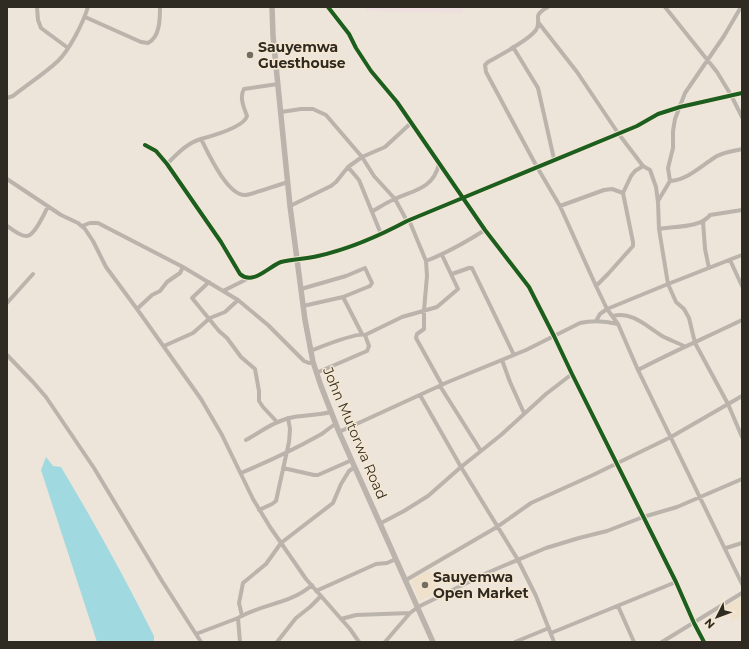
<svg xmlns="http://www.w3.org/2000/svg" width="749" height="649" font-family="Montserrat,sans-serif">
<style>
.built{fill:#efe1cb}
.education{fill:#eededf}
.water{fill:#a1d9e1}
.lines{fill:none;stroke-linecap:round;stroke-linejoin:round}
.minor{stroke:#bbb4ac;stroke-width:4}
.tertiary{stroke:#bbb4ac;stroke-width:5.5}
.cycleway-casing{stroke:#f5e7d1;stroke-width:6}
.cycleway{stroke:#1b5e20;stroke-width:4}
.poi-dot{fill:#726c62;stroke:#f5e7d1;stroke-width:1.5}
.labels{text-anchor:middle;stroke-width:3;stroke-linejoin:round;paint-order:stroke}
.poi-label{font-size:14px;font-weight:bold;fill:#302b22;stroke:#f5e7d1;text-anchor:start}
.street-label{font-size:14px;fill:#302b22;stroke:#f5e7d1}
</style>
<rect width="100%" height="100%" fill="#ede5d9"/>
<path class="built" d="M428 571 431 574 441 591 419 601 411 579Z
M742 597V615L733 621 724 607Z"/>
<path class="education" d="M366 7H463L462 13 366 11Z"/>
<path class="water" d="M46 457 53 466 61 467C94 522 125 578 154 636V642H97L41 470Z"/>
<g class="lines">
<path class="minor" d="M37 7 38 20 41 28 68 48
M328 7 349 34 356 48 371 71 397 102 485 230 529 287 554 336 572 374 676 582 694 623 704 642
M548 7C530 17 543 18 536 30 528 41 500 55 488 62L485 65 486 72 537 167 560 206 596 286 607 309 618 324 638 370 742 584
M665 7 717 72 731 95 742 117
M85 17 141 42 148 43C160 37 160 19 160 7
M538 22 577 72 618 133 643 166 650 170 656 187 658 202 659 229 668 284 676 302 684 309 689 318 695 343 728 404 742 437
M513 47 538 88 554 159
M7 98 13 96C28 84 44 74 58 61 70 49 83 23 88 7
M281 112 301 109H313L326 115 362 157 374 176 395 199 407 221
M201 139C212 136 244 127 247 116 244 108 239 97 244 89L278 84
M145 145 156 151 167 164 221 242 240 274C253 286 269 266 281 262 293 259 306 259 318 256 349 249 379 236 407 221L637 126 658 114 680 107 742 93
M167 164C177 154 187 143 201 139 208 153 228 197 246 195 260 192 274 186 288 182
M348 167 359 180 381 234
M7 179 61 215 78 223 85 229 93 241 106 267 137 309 201 399 222 435 253 499 270 527 306 579 350 629 359 642
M670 181 668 168 673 148V131L675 119 685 93 724 36 741 7
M658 201 670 181C688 180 702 165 717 156 725 152 734 151 742 149
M290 206 331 186 336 182 348 167 362 157 385 147 411 123
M560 206 604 190 612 189 623 193
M373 211C380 207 387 202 395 199 414 190 433 189 439 164
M409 220 426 261 427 276 424 310V329L417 334 416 338 442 385
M703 221 705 249 709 268
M7 226C12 229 21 237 27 236 34 236 45 213 48 206
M82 226 90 223H98L183 267 238 300 268 325 304 361 309 363 313 362
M659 229C674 226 701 228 710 215L742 210
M730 260 742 286
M426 261C447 253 466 242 485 230
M452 274 469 268H472L514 355
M209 282 192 298 219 331 227 338 241 357 255 369 259 391V401L263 407 277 422
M596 286 608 274 633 246V242L623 193 631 176 635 171 643 166
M301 289 346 276 365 268 372 283 370 286 343 297 303 306
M223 291 249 278
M343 297 362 334
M7 303 33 274
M137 309 152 295 160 291 167 282 180 273 183 267
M613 316C633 311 647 327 664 337 670 340 678 343 684 346
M596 321 600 314 607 309 668 284 742 255
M164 346 193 333 210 318 225 312 238 300
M310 351C321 347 356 332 365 335L402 317 437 307 458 289 442 255
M7 355 33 382 46 397 94 468 162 581 201 642
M502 360 510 382 524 413
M638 370C672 352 707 337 742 320
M316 373 367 351 369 346 365 335
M440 386 481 451
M420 395 461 467 518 560 536 596 554 642
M339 432 448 382 526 350 580 323C593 320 605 321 618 324
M246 440C262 431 276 420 294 417 306 415 319 415 331 412
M283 468 314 475H318L352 460
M241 473C267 462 293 450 318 436 325 433 329 427 336 424
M259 510 272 504 276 501 289 442 290 429 288 418
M381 523 404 511 428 496 461 467 501 435 546 394 572 374
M726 548 742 543
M406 580 497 527 531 503 593 475 671 437 742 396
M316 591 376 564 387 563 396 559
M618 606 634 642
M242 616 239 603 243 583 266 564 281 543 333 503 341 484 349 471 355 467
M341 619 356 615 410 613
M551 633 676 582
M196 634 238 618
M240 642 238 618C261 604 291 604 312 585
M277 642 296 618 310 607 321 596
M385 642 410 613 418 607 489 572 546 548 579 538 607 531 643 517 677 507 742 479
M515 642 549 628
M662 642 742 593"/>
<path class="tertiary" d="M272 7 273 36 290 206 305 320 313 362 321 386 339 432 433 642"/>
<defs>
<path id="cycleway" d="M328 7 349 34 356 48 371 71 397 102 485 230 529 287 554 336 572 374 676 582 694 623 704 642
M145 145 156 151 167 164 221 242 240 274C253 286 269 266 281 262 293 259 306 259 318 256 349 249 379 236 407 221L637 126 658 114 680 107 742 93"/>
</defs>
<use href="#cycleway" class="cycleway-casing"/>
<use href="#cycleway" class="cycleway"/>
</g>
<g class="poi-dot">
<circle cx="250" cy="55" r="4"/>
<circle cx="425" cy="585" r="4"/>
</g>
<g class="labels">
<g class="poi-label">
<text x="258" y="52">Sauyemwa<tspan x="258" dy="16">Guesthouse</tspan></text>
<text x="433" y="582">Sauyemwa<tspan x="433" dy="16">Open Market</tspan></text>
</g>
<g class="street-label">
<text transform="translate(355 433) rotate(67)" y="5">John Mutorwa Road</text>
</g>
</g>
<rect width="749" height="649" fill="none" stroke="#302b22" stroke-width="16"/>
<g transform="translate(717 617) rotate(228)" stroke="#f5e7d1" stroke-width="3" paint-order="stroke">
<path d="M0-3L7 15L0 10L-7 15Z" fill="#302b22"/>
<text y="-6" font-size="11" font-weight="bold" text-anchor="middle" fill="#302b22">N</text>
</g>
</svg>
